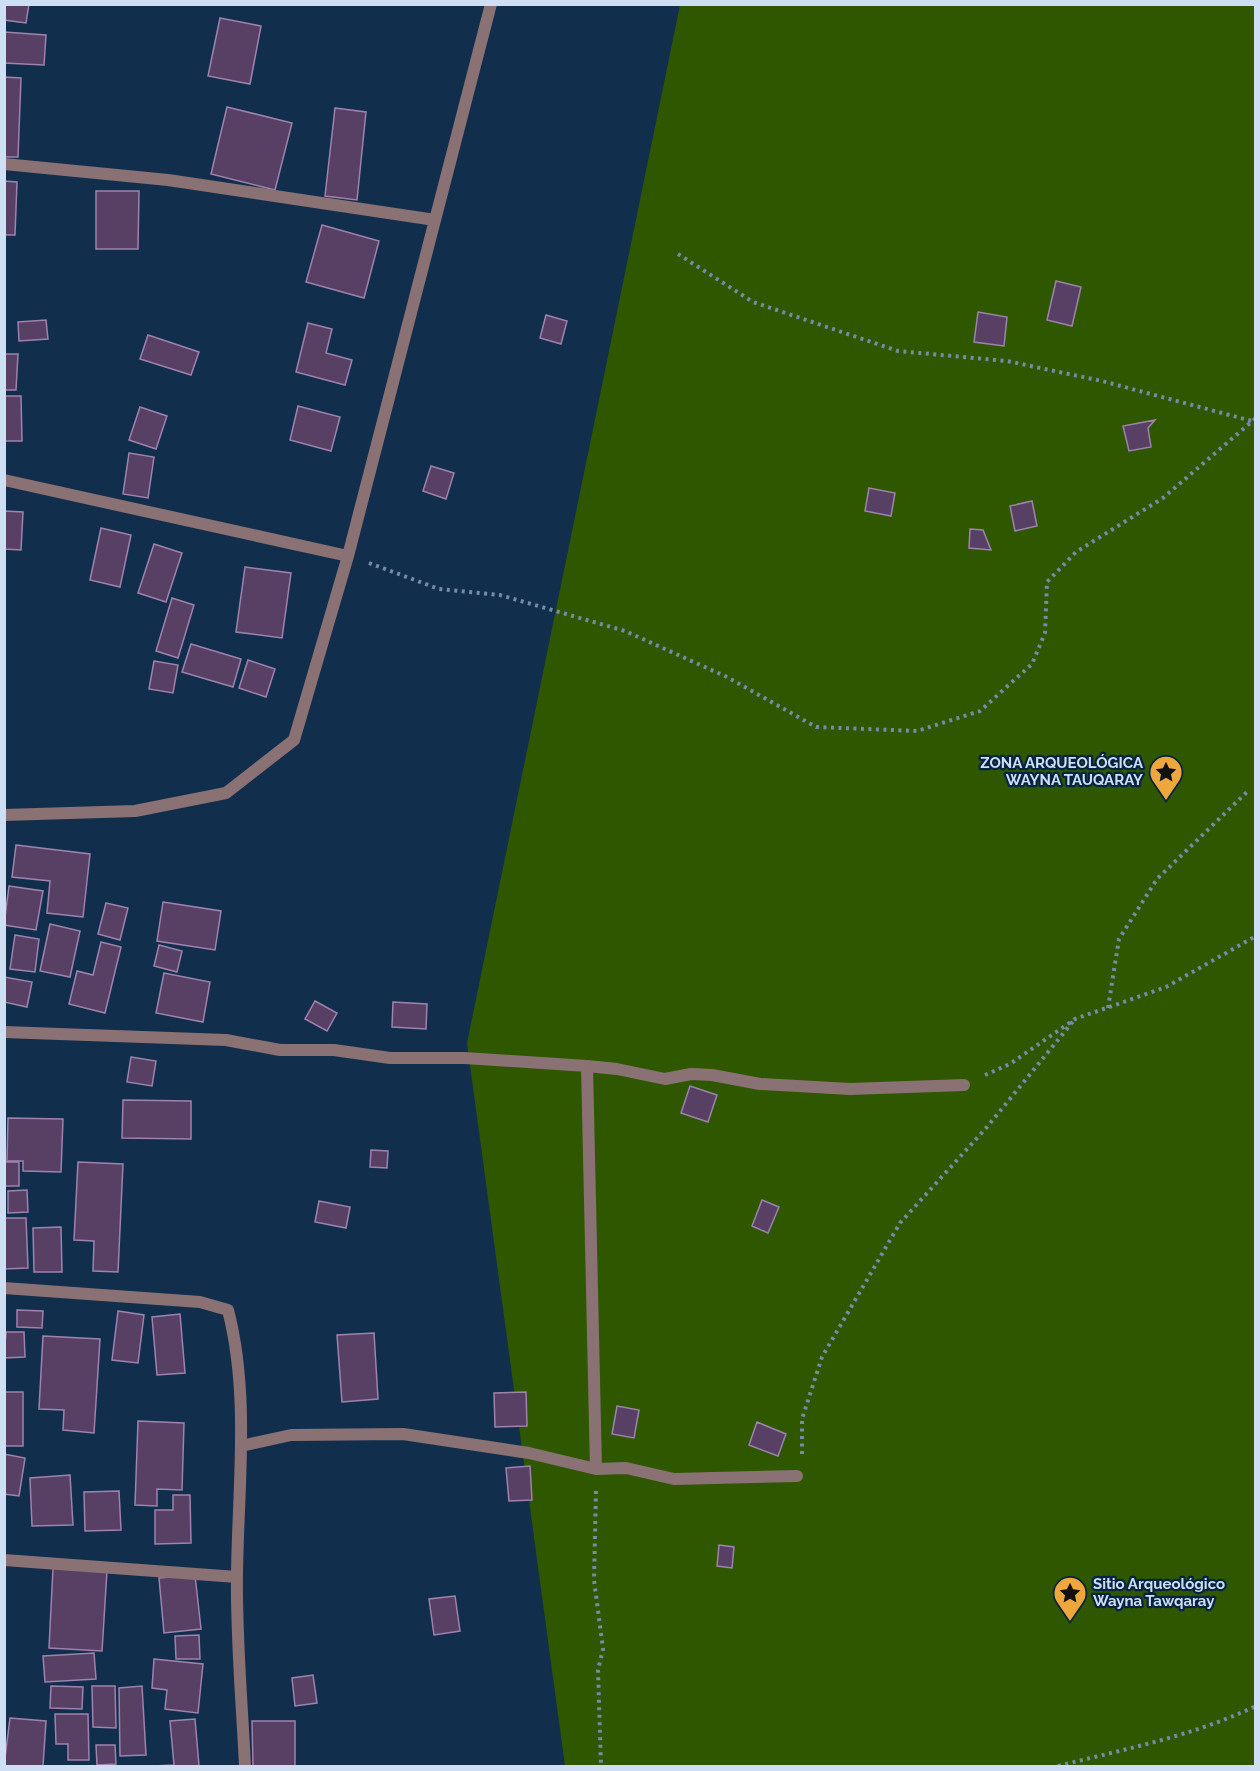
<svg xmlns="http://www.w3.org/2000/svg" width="1260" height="1771" font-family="Raleway,sans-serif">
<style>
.green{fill:#2e5700}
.building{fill:#583f64;stroke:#9e83ad;stroke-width:1.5}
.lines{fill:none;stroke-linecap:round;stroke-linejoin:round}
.path{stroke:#768ba5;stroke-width:4;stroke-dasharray:3 4.5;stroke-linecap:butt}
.service{stroke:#8a7274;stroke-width:12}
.minor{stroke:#8a7274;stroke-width:12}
.labels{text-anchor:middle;stroke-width:4.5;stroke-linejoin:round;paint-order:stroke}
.poi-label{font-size:15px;font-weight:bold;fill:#cedef3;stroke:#072342;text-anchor:end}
</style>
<rect width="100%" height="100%" fill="#122e4d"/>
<path class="green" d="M680 5H1255V1766H565L467 1043Z"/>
<path class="building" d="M4 4H29L26 23 4 20Z
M220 18 261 26 250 84 208 76Z
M4 32 46 35 44 65 4 63Z
M4 77 21 78 18 157H4Z
M227 107 292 123 275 190 211 174Z
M335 108 366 112 357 200 325 196Z
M4 181 17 182 15 235H4Z
M96 191H139L138 249H96Z
M322 225 379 241 364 298 306 282Z
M1056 281 1081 287 1072 326 1047 320Z
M978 312 1007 317 1004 346 974 342Z
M546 315 567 321 561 344 540 338Z
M46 320 48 339 19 341 18 322Z
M308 323 332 329 326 353 352 360 345 385 296 372Z
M148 335 199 352 191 375 140 359Z
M4 354H18L16 390H4Z
M4 396H21L22 441H4Z
M298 406 340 417 331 451 290 440Z
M140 407 167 416 156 449 129 440Z
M1155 420 1148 428 1151 447 1129 451 1123 426Z
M129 453 154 457 148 498 123 494Z
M431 466 454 473 446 499 423 491Z
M869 488 895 493 891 516 865 511Z
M1032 501 1037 526 1015 531 1010 506Z
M4 511 23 512 21 550 4 549Z
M101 528 131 535 120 587 90 580Z
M970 529 983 530 991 550 969 548Z
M154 544 182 553 166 602 138 593Z
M245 567 291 573 282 638 236 632Z
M172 598 194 605 178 658 156 651Z
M191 644 241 659 233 687 182 672Z
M248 660 275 669 266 697 239 688Z
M154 661 178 665 173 693 149 689Z
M16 845 90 854 83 917 47 913 50 881 12 877Z
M9 886 43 891 36 930 4 925Z
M163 902 221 911 215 950 157 941Z
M106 903 128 908 120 940 98 934Z
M50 924 80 931 70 977 40 971Z
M15 935 39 939 35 972 10 969Z
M101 942 121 947 105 1013 69 1004 77 971 93 975Z
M159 945 182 951 177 972 154 966Z
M164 973 210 982 203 1022 156 1013Z
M4 977 32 982 27 1007 4 1002Z
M315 1001 337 1013 327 1031 305 1019Z
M393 1002 427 1004 426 1029 392 1027Z
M131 1057 156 1061 152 1086 127 1082Z
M690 1086 717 1095 708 1122 681 1113Z
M123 1100 191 1101V1139L122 1138Z
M8 1118 63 1119 61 1172 23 1171V1161H7Z
M371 1150 388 1151 387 1168 370 1167Z
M4 1162H19V1186H4Z
M78 1162 123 1164 118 1272 93 1271 94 1241 74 1240Z
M27 1190 28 1212 8 1213V1191Z
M762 1200 779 1207 768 1233 752 1226Z
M319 1201 350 1207 346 1228 315 1222Z
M4 1218H26L28 1268 4 1269Z
M61 1227 62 1272H34L33 1228Z
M17 1310 43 1311 42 1328 17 1327Z
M118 1311 144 1315 138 1363 112 1360Z
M180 1314 185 1373 157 1375 152 1317Z
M6 1332H24L25 1357 4 1358Z
M374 1333 378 1399 342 1402 337 1335Z
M43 1336 100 1339 94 1433 63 1430 64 1410 39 1409Z
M4 1392H23V1446H4Z
M526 1392 527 1426 495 1427 494 1393Z
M617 1406 639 1410 634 1438 612 1434Z
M138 1421 184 1423 182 1490 157 1489V1506L135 1505Z
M757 1422 786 1434 778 1456 749 1445Z
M4 1454 25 1458 19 1496 4 1494Z
M530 1466 532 1500 509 1501 506 1468Z
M70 1475 73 1525 32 1526 30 1478Z
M119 1491 121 1530 85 1531 84 1492Z
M173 1495H190L191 1543 155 1544V1510H173Z
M719 1545 734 1547 732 1568 717 1566Z
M53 1568 107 1571 102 1651 49 1648Z
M195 1575 201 1629 164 1633 159 1578Z
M455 1596 460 1631 434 1635 429 1599Z
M199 1635 200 1659H176L175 1636Z
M94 1653 96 1679 45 1682 43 1656Z
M154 1659 203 1664 198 1713 165 1709 167 1690 152 1688Z
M313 1675 317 1703 295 1706 292 1678Z
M51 1686 83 1687 82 1709 50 1708Z
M92 1686H115L116 1728 93 1727Z
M142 1686 146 1755 120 1756 119 1688Z
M55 1714H88L89 1760H68V1744H56Z
M10 1718 46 1721 43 1766H4Z
M195 1719 199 1766H153L174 1765 170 1721Z
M252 1721H295V1766H253Z
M96 1745H115L116 1764 97 1765Z"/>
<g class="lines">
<path class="path" d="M678 254 753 302 898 351 1007 361 1102 381 1252 421
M369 563 439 589 500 595 625 631 727 677 816 727 917 731 980 711 1032 664 1045 633 1047 582 1076 552 1163 498 1256 418
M1108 1008 1119 939 1157 879 1249 790
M985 1075 1010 1064 1075 1019 1166 987 1256 936
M802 1454V1419L822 1357 900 1223 987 1127 1075 1019
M596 1491 594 1580 603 1649 598 1670 601 1766
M1058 1766C1125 1749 1193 1736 1256 1706"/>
<path class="service" d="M587 1066 617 1069 665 1079 691 1074 712 1075 760 1084 850 1089 964 1085"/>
<path class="minor" d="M4 164 168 180 435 220
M4 480 348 556
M4 815 135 811 226 793 294 740 348 556 491 4
M4 1032 226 1040 280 1050H334L390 1058H465L587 1066 596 1469
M4 1288 200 1302 228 1310C250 1395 238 1487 237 1574 236 1638 242 1703 245 1766
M241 1446 291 1435 403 1434 529 1453 596 1469 626 1468 674 1479 797 1476
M4 1560 237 1577"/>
</g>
<defs>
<symbol id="sight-pin" viewBox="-11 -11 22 30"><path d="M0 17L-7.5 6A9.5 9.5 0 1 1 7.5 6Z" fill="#eea73c" stroke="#072342"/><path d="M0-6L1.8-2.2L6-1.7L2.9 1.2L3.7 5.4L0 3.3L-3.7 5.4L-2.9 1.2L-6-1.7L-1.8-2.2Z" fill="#111"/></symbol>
</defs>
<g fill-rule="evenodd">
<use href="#sight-pin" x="1147" y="753" width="38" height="52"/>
<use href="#sight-pin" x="1051" y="1574" width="38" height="52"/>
</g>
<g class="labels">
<g class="poi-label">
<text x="1143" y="768">ZONA ARQUEOLÓGICA<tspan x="1143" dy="17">WAYNA TAUQARAY</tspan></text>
<text x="1093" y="1589" text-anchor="start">Sitio Arqueológico<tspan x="1093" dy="17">Wayna Tawqaray</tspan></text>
</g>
</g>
<rect width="1260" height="1771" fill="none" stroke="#cedef3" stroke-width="12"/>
</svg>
